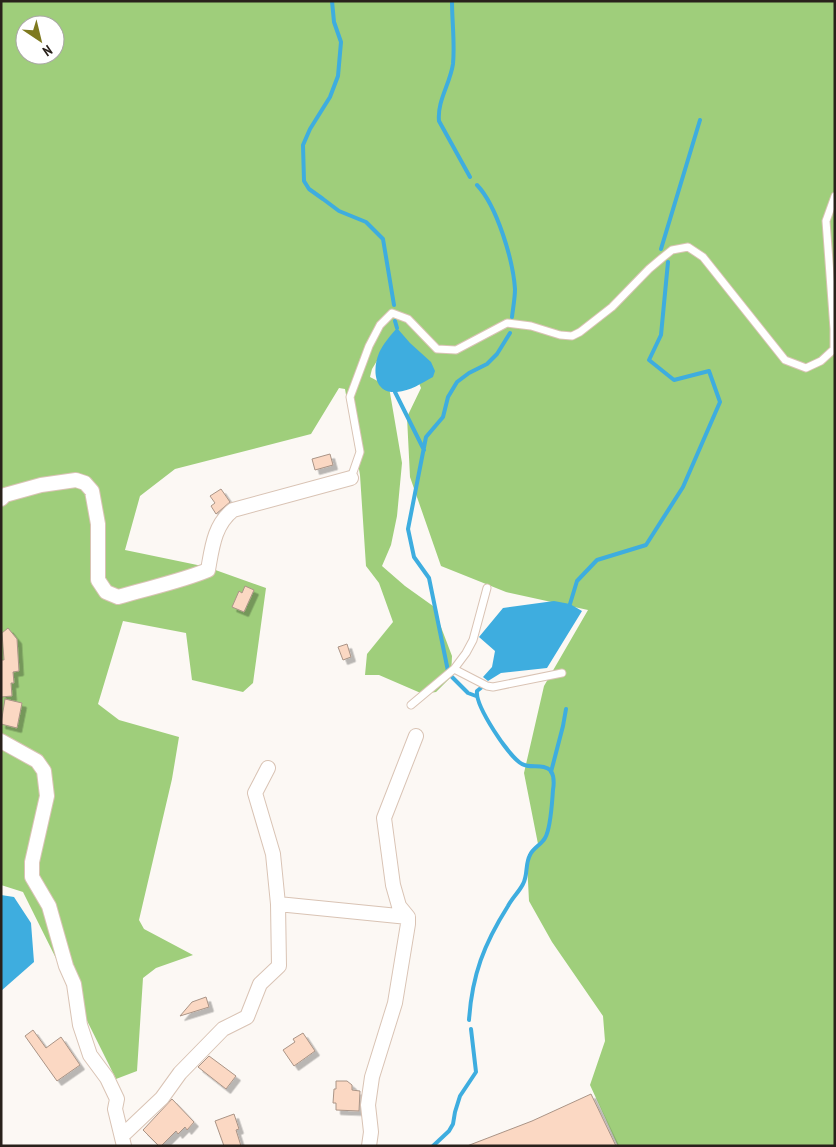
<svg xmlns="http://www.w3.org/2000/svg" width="836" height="1147" font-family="'PT Sans Narrow',sans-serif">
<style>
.forest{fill:#9fce7b;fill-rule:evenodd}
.water{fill:#3eaddf}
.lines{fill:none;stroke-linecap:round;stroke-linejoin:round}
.stream{stroke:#3eaddf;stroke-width:4}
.building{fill:#fbd8c3;stroke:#aa9486;filter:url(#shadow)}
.lane-casing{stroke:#d9c3b4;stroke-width:9}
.street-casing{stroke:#d9c3b4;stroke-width:16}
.lane{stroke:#fff;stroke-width:7}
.street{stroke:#fff;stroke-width:14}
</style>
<defs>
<filter id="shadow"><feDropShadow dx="4.5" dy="4.5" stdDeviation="0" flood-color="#0004"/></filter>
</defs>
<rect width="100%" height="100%" fill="#fcf8f4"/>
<path class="forest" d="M1 1H835V1146H618L590 1085 605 1041 603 1016 552 942 529 901 527 862 538 844 524 773 544 686 588 610 506 592 441 566 410 477 407 417 421 388 412 366 383 351 372 369 370 377 389 387 402 463 397 516 391 545 382 566 405 586 433 606 452 656 451 677 436 692 423 694 379 675H365L367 654 393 622 379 583 366 566 360 475 345 389 339 388 311 434 175 469 140 496 125 550 207 567 266 588 253 683 243 692 192 680 186 633 123 621 98 704 119 720 179 737 172 779 139 920 144 929 193 955 156 968 143 978 137 1071 116 1079 23 892 1 885ZM25 25H55V55H25Z"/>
<path class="water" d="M397 328 410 343 431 362 435 371 433 377C422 383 410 391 397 392 374 394 372 370 379 353 383 344 390 336 397 328Z
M554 601 570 604 582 611 547 668 501 673 488 681 483 677 492 667 495 651 479 637 503 608Z
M1 895 14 897 31 923 34 962 1 991Z"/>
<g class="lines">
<path class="stream" d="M332 1 334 22 341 42 338 76 330 97 310 129 303 145 304 181 309 189 323 199 339 211 366 222 383 239 394 305
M452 1C452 22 455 44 453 64 450 84 437 101 439 121L470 177
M477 185C497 206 513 260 515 289 515 298 513 308 512 317
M661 249 700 120
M395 321 397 328
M395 392 424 450
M570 604 577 581 597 560 646 545 683 487 720 402 709 371 674 380 649 360 661 335 668 262
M448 671 429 578 414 557 408 529 426 437 443 417 448 397 457 382 469 373 487 364 497 354 510 333
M452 677 468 693 476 696
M551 772 563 726 566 709
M469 1020C472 975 484 944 508 906 512 898 519 892 523 884 528 875 525 864 530 855 533 848 541 845 545 838 551 828 552 802 553 790 554 784 554 776 551 771 544 763 530 769 522 764 509 757 475 706 477 691L482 687
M433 1146 449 1131 453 1124 455 1112 460 1096 476 1072 471 1029"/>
</g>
<path class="building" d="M330 454 333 465 315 470 312 459Z
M221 489 230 502 216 514 211 506 215 503 210 496Z
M245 586 254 590 244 612 232 607 239 591 242 593Z
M8 628 17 639 19 671 13 672 14 683H11L12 696 1 697V660H4L2 633Z
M347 644 351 657 343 660 338 647Z
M5 699 22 703 17 728 1 724Z
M206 997 209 1007 180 1016 192 1002Z
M33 1030 46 1048 61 1037 80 1065 57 1081 25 1036Z
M303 1033 315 1051 294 1066 283 1050 295 1042 293 1039Z
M209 1056 236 1076 226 1089 198 1067Z
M336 1081H347L352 1085V1090L360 1091 359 1111 336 1110V1103H333L334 1089H336Z
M591 1094 616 1146H467L532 1121Z
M172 1099 194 1122 187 1130 185 1127 178 1134 176 1131 161 1146H159L143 1130Z
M234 1114 239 1129 236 1130 241 1146H224L215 1121Z"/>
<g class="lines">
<defs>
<path id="lane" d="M351 478 360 452 350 397 369 346 380 325 392 313 408 319 437 349 456 350 507 323 531 326 560 335 572 336 580 332 612 307 649 269 662 258 672 250 688 247 703 257 785 360 806 368 821 361 834 349V329L826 221 835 196
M454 669 466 653 473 640 487 588
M411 705 454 669 487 686 493 687 562 673"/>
<path id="street" d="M1 499 5 495 41 485 76 480 85 483 92 491 98 524V580L106 592 118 597C148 588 179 582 208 570 212 548 214 525 233 510L351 478
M1 741 37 761 44 771 47 796 32 862V877L49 906 66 966 74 984 80 1025 90 1055 107 1078 117 1099 115 1109 124 1146
M278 904 408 917
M123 1135 162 1098 180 1073 223 1029 247 1017 260 984 279 966 278 904 273 854 255 793 268 768
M369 1146 371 1132 368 1105 372 1077 395 1003 408 924V917L399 906 393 885 384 818 416 736"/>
</defs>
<use href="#lane" class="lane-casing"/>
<use href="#street" class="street-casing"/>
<use href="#lane" class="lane"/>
<use href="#street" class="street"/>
</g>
<rect width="836" height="1147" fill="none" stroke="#29211b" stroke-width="5"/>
<g transform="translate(40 40) rotate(145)"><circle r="24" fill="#ffffff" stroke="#a9a6a4"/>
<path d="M0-4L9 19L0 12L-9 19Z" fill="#7e791f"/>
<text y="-8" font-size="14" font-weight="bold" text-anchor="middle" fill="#29211b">N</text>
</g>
</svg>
